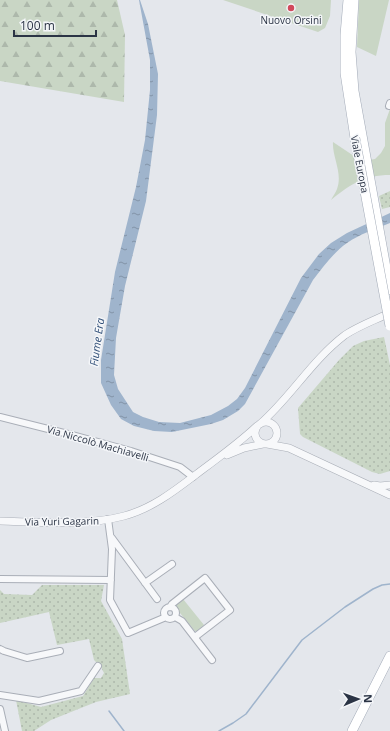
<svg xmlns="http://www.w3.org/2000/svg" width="390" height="731" font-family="'Open Sans',sans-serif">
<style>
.grass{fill:#c9d6c5}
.forest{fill:url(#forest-firs)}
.park{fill:url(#park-dots)}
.water{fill:url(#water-ripples)}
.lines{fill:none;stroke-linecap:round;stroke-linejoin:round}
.stream{stroke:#9fb4cc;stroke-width:1.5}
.minor-casing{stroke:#a9aeb7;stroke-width:8}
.tertiary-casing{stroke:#a9aeb7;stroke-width:8}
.primary-casing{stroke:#a3abb8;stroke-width:10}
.minor{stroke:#f7f8fa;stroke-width:6}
.tertiary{stroke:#f7f8fa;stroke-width:7}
.primary{stroke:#fff;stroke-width:9}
.primary-bridge-casing{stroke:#a3abb8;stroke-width:10;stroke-linecap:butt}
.primary-bridge{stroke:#fff;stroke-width:9}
.poi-dot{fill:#d1495b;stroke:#f4f6f9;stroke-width:1.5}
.labels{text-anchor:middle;stroke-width:3;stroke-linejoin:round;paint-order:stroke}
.poi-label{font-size:10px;fill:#2b3445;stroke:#f4f6f9}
.street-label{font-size:10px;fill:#2b3445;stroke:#f4f6f9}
.water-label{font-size:11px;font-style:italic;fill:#34527a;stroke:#f4f6f9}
</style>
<defs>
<pattern id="forest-firs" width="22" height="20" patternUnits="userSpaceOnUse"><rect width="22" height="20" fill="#c9d6c5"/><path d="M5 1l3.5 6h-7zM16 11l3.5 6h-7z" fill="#adb8ab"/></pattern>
<pattern id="park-dots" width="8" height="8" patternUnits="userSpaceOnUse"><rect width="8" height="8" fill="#c9d6c5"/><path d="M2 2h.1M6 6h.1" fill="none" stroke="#adb8ab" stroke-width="1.8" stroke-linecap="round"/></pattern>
<pattern id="water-ripples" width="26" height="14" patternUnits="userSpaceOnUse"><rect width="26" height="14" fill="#9fb4cc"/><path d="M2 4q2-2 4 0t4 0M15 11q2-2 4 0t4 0" fill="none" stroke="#8293a7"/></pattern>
</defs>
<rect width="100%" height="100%" fill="#e4e7ec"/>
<path class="grass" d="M223 0H331L330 16 325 28 318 32Z
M359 0H389L376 56 357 47Z
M390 109V175C364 175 351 184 331 200 333 196 336 192 337 189 343 173 332 157 333 142L354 156 369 160 375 159 381 153 385 146V123Z
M183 599 204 625 197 631H195L175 607 176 604Z"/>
<path class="forest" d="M0 0H117L125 35 124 102 0 81Z"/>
<path class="park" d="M390 191V207L382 209 379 196Z
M384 337 390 365V471L380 474 372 472 303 437 300 434 298 408 339 360 353 346 364 341Z
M42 585H104L101 601 122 639 130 694 96 702 51 720 34 731H22L16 700 41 707 83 696 94 678H101L104 673 101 667 94 660 89 639 57 645 49 612 0 623V590L4 594 32 595Z"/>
<path class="water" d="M139 0H140L148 24 158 74 157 115 146 201 125 286 116 338 114 375 118 389 133 412 143 417 159 422 180 423 211 415 228 406 237 399 245 388 301 278 319 254 331 243 347 233 390 213V223C375 229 360 234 347 243 334 252 323 267 313 280L245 404 238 411 223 420 211 424 172 432 154 431 134 426 121 419 111 405 101 383V360L115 272 136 187 145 140 150 90V60Z"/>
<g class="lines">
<path class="stream" d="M109 711 124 731
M219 731 233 723 246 714 302 640 345 607 373 589 382 585 390 584"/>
<defs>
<path id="minor" d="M389 106 390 103
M0 417 68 434 131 451 180 467 193 477
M108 519 112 549 110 600 128 633 166 617
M112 538 157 599
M0 579 111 580
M145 583 172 564
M170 607 172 604 205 578 230 610 195 637
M164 613a6 6 0 1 1 12 0a6 6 0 1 1-12 0Z
M175 617 182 621 212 660
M0 649 4 651 27 658 60 651
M0 695 39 701 81 691 98 666
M0 709 5 731"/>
<path id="tertiary" d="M255 433a11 11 0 1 1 22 0a11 11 0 1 1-22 0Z
M260 424C291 397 312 360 345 335 357 327 370 322 383 316
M267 444 289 448 390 495
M227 455 244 448 263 444
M374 485 380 486 390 485
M0 521C39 522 87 526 124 516 154 508 178 488 202 470 221 456 240 442 257 426"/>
<path id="primary" d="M348 0 345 35V73L355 138
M354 0 351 52 354 91 390 290
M352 731 390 656"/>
</defs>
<use href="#minor" class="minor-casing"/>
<use href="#tertiary" class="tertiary-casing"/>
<use href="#primary" class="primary-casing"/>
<use href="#minor" class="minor"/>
<use href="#tertiary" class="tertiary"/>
<use href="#primary" class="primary"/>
<defs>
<path id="primary-bridge" d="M355 138 390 326"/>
</defs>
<use href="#primary-bridge" class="primary-bridge-casing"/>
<use href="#primary-bridge" class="primary-bridge"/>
</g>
<circle class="poi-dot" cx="291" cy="8" r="4"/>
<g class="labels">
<g class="poi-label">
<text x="291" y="24">Nuovo Orsini</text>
</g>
<g class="street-label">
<text transform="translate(360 164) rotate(79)" y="4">Viale Europa</text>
<text transform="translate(98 443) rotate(16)" y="4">Via Niccolò Machiavelli</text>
<text transform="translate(62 521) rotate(-1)" y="4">Via Yuri Gagarin</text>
</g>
<g class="water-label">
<text transform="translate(97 342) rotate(-82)" y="4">Fiume Era</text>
</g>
</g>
<g transform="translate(358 699) rotate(88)" stroke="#f4f6f9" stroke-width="3" paint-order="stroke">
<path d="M0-3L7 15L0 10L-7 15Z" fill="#2b3445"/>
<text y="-6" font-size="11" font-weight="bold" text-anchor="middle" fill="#2b3445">N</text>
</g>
<path d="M14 30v6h82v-6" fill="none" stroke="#2b3445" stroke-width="2"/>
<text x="20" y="30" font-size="12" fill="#2b3445" stroke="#f4f6f9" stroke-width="3" paint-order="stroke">100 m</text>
</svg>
